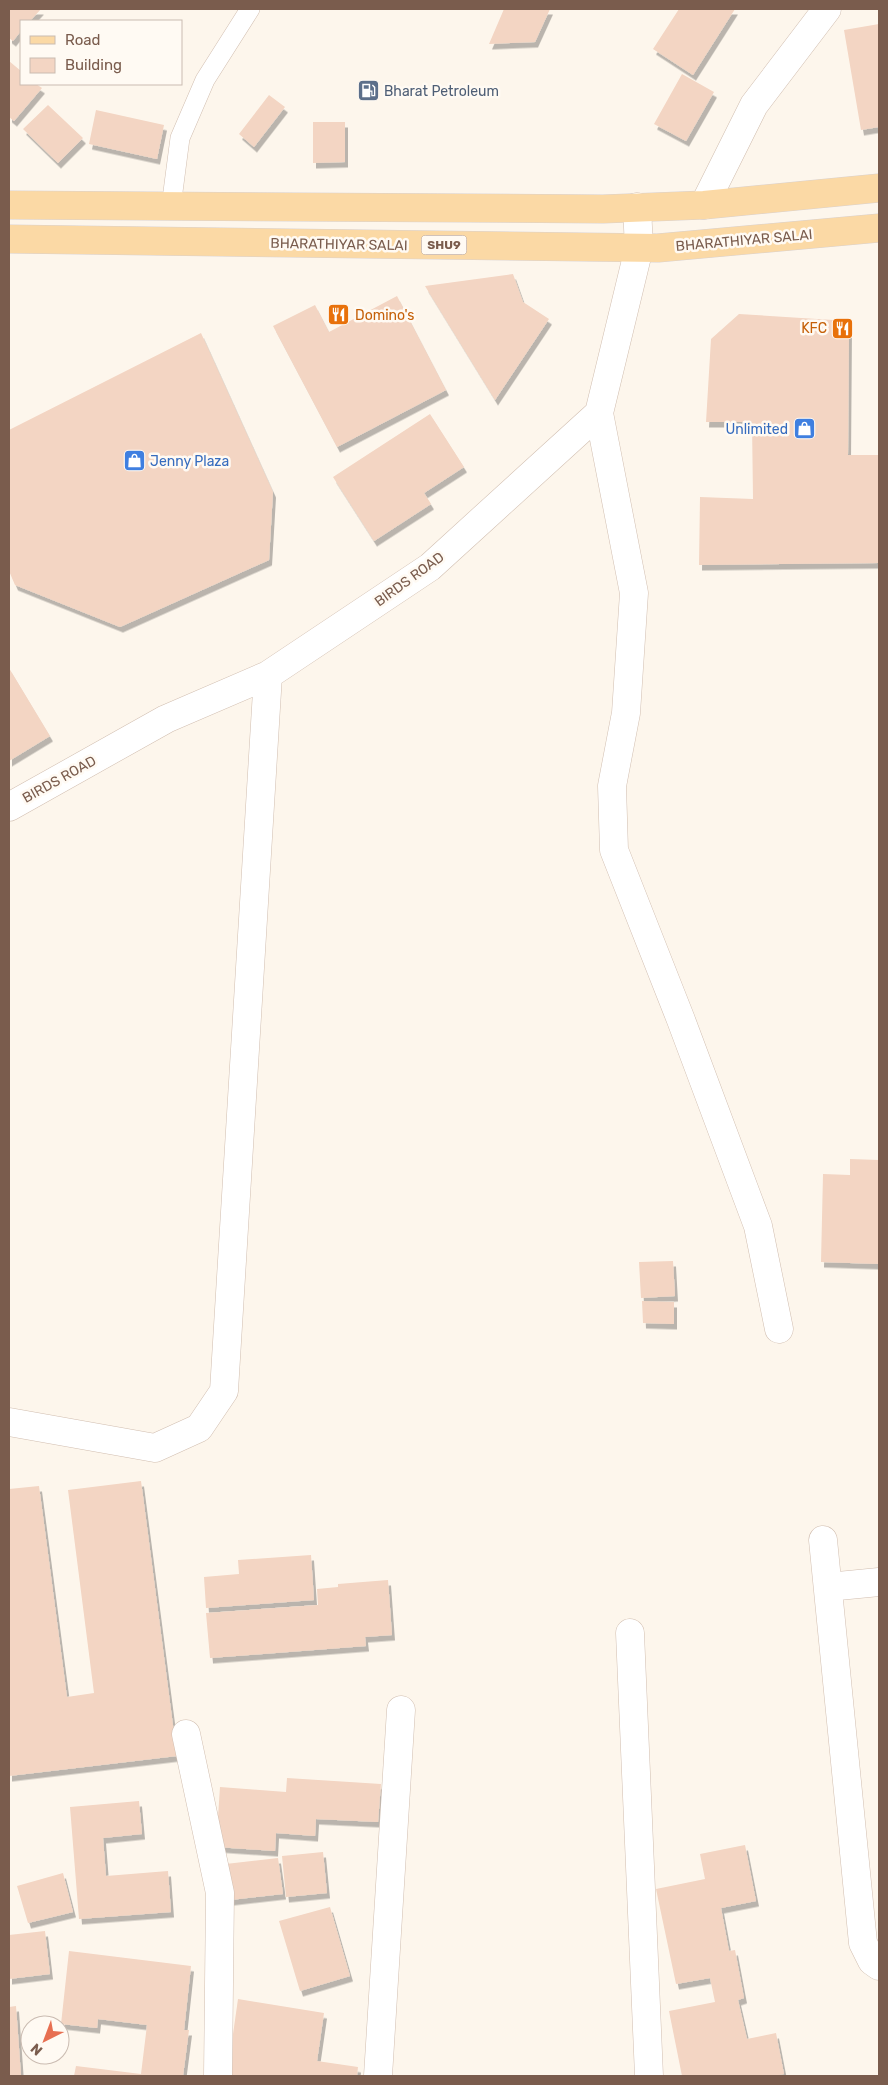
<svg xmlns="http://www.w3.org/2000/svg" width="888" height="2085" font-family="Rubik,sans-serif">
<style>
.building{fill:#f3d5c3;filter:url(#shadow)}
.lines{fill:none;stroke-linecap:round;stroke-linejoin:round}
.service-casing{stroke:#d1beb0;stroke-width:20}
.minor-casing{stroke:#d1beb0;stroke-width:29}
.primary-casing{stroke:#dad1cd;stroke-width:29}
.service{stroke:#fff;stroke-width:19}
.minor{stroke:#fff;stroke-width:28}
.primary{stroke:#fbd9a5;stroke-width:28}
.labels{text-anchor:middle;stroke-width:5;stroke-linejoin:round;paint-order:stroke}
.shield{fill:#fffaf3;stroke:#a28b7f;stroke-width:1}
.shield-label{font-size:12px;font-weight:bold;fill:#7a5c4d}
.service-label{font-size:14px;fill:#4e5e75;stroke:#fffaf3;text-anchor:start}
.street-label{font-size:14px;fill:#7a5c4d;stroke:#fffaf3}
.food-label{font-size:14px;fill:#c56008;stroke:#fffaf3;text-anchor:start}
.shop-label{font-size:14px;fill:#366cbe;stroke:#fffaf3;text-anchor:end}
</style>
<defs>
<filter id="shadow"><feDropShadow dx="3" dy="5.5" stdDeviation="0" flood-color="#0004"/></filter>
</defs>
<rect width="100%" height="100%" fill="#fdf6ec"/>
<path class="building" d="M9 9H41L30 21H21V31L13 41 9 38Z
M504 9H550L535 42 489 44Z
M679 9H735L693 75 653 49Z
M879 24V127L861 130 844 30Z
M9 61 21 71V84H36L42 88 14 121 9 117Z
M682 74 714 92 686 141 654 124Z
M269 95 285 107 254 147 239 134Z
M48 105 83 138 58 163 23 129Z
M96 110 164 125 157 159 89 144Z
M313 122H345V162L313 163Z
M513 274 523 302 549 319 495 400 425 286Z
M397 296 446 390 337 447 273 326 315 305 329 332Z
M739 314 849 321 848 455H878V563L699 565 700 497 753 499 752 422H706L711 339Z
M201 333 273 492 269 560 120 627 15 585 9 571V430Z
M430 414 464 467 424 493 431 504 374 541 333 477Z
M9 668 50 736 9 761Z
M850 1159 879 1160V1264L821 1262 823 1174 850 1175Z
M673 1261 675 1296 641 1298 639 1262Z
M642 1301 674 1302V1324L643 1323Z
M141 1481 177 1756 9 1776V1489L39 1486 67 1697 94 1693 68 1490Z
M311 1555 314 1600 206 1608 204 1577 239 1574 238 1560Z
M388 1580 392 1635 365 1637 366 1646 210 1658 206 1613 318 1605 317 1589 338 1587V1584Z
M287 1778 381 1784 378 1822 316 1819 315 1836 276 1833 275 1851 216 1847 220 1787 286 1792Z
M139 1801 142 1834 103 1838 106 1876 168 1871 171 1912 79 1919 70 1807Z
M745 1845 756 1901 721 1908 729 1951 735 1950 744 1998 738 2000 747 2039 776 2033 784 2074 773 2076H682L669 2011 715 2002 710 1978 676 1984 656 1889 705 1879 700 1854Z
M323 1852 327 1893 286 1897 282 1856Z
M278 1858 283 1894 222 1901 217 1865Z
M63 1873 73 1912 28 1923 17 1886Z
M330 1907 350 1976 300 1991 279 1921Z
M45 1931 50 1974 9 1979V1935Z
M69 1951 191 1966 184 2030H189L183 2076H74L76 2066 141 2074 147 2025 98 2019 97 2028 61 2024Z
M238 1999 324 2013 317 2061 358 2067 357 2076H227Z
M16 2006 21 2076H9V2007Z"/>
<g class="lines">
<defs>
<path id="service" d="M171 207 180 138 205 80 250 9"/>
<path id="minor" d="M704 205 754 105 827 9
M599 413 634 593 626 713 612 786 614 850 681 1020 758 1226 779 1329
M9 807 166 719 268 675 430 567 599 413 639 248 637 207
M9 1422 155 1448 199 1428 224 1391 268 675
M823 1540 863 1943 872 1961 879 1966
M828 1587 879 1582
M630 1633 649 2076
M186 1734 220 1893 218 2076
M378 2076 401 1710"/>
<path id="primary" d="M9 205 603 209 704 205 879 188
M9 239 658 248 879 228"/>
</defs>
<use href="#service" class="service-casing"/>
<use href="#minor" class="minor-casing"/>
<use href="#primary" class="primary-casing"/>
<use href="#service" class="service"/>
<use href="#minor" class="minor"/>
<use href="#primary" class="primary"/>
</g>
<defs>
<symbol id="fuel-square" viewBox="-11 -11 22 22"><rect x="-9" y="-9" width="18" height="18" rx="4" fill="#5c6f8a" stroke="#fffaf3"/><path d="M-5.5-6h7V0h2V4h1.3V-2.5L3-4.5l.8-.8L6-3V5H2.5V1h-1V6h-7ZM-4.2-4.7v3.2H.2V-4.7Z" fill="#fff"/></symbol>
<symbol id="restaurant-square" viewBox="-11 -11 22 22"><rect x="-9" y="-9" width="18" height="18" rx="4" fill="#e8710a" stroke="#fffaf3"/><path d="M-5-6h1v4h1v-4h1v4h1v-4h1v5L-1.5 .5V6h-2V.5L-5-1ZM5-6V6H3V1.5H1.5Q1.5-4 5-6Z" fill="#fff"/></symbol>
<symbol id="shop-square" viewBox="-11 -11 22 22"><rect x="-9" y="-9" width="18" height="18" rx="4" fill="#3f7fe0" stroke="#fffaf3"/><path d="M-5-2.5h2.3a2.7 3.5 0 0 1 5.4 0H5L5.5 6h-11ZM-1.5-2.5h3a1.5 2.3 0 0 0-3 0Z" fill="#fff"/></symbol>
</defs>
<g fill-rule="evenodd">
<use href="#fuel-square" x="356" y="78" width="25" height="25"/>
<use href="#restaurant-square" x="326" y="302" width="25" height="25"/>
<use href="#restaurant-square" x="830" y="316" width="25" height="25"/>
<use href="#shop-square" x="792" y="416" width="25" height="25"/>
<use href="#shop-square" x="122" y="448" width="25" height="25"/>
</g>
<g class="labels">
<rect class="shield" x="421.5" y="235.5" width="45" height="19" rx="4"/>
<g class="shield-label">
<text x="444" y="249">SHU9</text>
</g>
<g class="service-label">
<text x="384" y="96">Bharat Petroleum</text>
</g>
<g class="street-label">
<text transform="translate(744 240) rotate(-5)" y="5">BHARATHIYAR SALAI</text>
<text transform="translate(339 244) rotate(1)" y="5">BHARATHIYAR SALAI</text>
<text transform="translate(409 579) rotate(-36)" y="5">BIRDS ROAD</text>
<text transform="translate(59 779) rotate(-29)" y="5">BIRDS ROAD</text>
</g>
<g class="food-label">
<text x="355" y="320">Domino's</text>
<text x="827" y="333" text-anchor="end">KFC</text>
</g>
<g class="shop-label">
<text x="788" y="434">Unlimited</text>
<text x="150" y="466" text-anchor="start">Jenny Plaza</text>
</g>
</g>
<rect width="888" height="2085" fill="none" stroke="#7a5c4d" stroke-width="20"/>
<rect x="20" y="20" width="162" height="65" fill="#fffaf3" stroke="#cabbb1"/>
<rect x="30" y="36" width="25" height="8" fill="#fbd9a5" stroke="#cabbb1"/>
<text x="65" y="45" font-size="15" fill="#7a5c4d">Road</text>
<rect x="30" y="58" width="25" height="15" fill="#f3d5c3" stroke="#cabbb1"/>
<text x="65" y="70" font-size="15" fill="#7a5c4d">Building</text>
<g transform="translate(45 2040) rotate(222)"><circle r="24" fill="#fffaf3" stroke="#cabbb1"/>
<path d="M0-4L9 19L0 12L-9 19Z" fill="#e76f51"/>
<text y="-8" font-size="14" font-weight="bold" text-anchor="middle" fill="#7a5c4d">N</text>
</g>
</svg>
